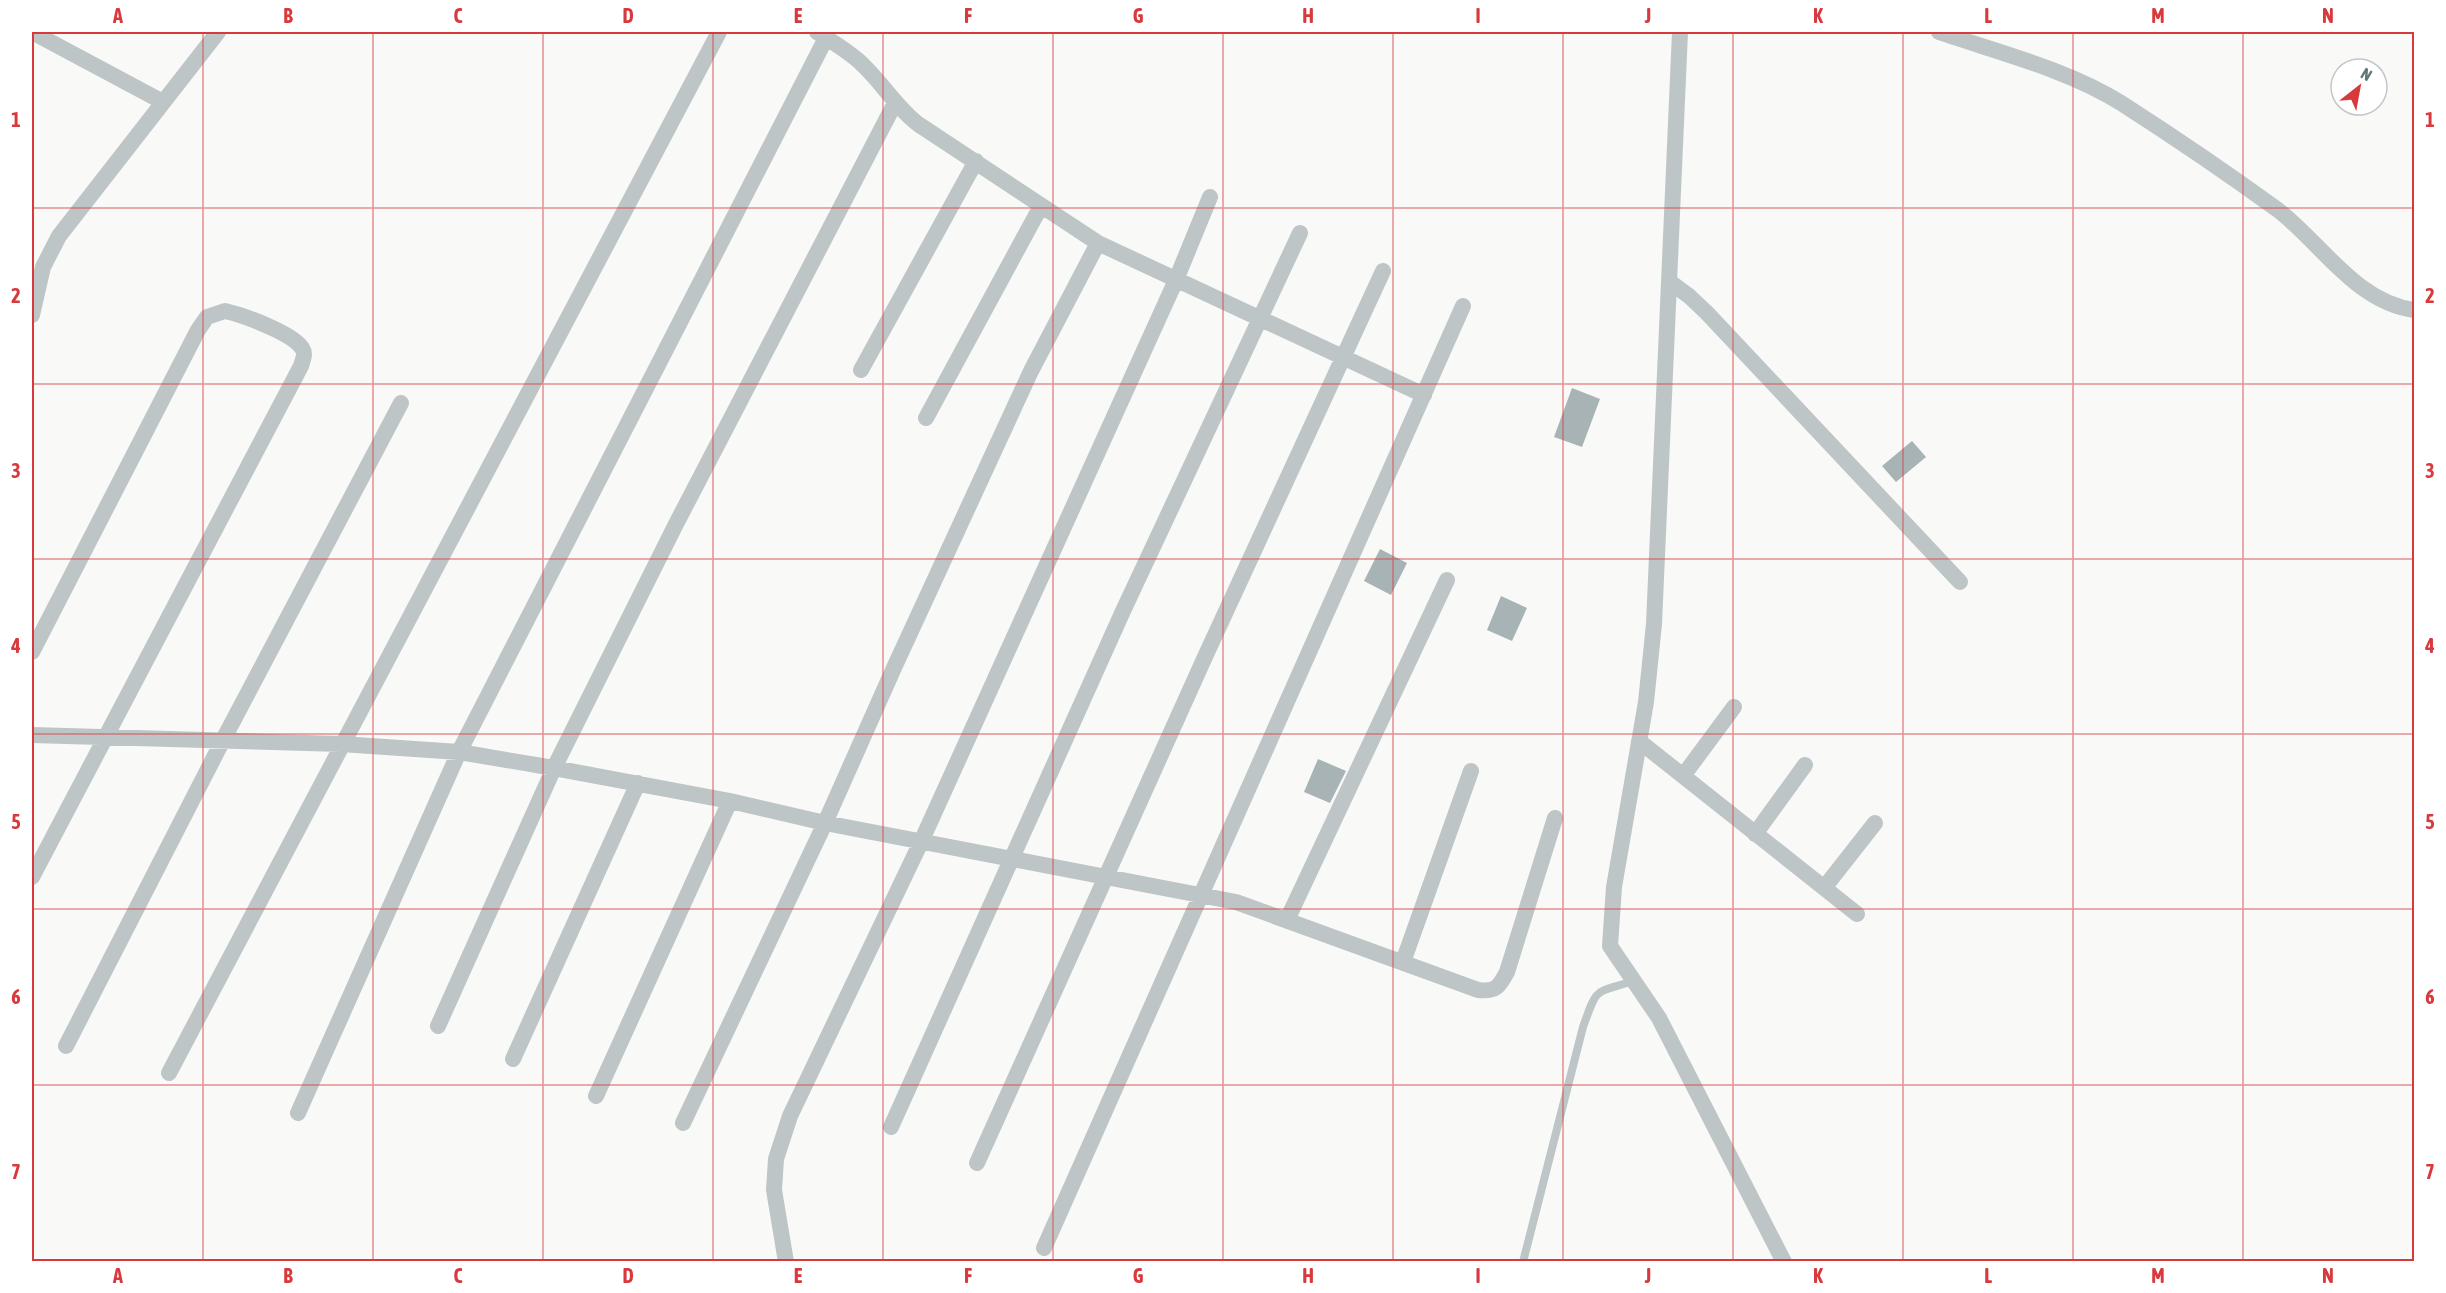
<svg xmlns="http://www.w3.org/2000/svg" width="2446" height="1293" font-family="'Asap Condensed',sans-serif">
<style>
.building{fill:#a8b3b6}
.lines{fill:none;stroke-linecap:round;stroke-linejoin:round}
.lane{stroke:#bec5c6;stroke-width:8}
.street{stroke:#bec5c6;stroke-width:16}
.grid{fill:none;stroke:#d7393d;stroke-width:1.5;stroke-opacity:0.55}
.neatline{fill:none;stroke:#d7393d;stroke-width:2}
.grid-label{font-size:20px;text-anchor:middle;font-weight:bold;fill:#d7393d}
</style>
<rect width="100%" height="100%" fill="#f9f9f7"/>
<path class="building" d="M1572 388 1600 399 1582 447 1554 437Z
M1912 441 1926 457 1896 482 1882 466Z
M1380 549 1407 563 1391 595 1364 581Z
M1501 596 1527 608 1512 641 1487 630Z
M1318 759 1346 771 1330 803 1304 792Z"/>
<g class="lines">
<path class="lane" d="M1523 1262 1583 1027C1598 985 1594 994 1633 981"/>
<path class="street" d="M32 32 163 102
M817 32C832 42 850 52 863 65 883 84 896 107 918 124L1098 243 1424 395
M1680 32 1654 624 1646 702 1614 887 1610 946 1659 1018 1784 1262
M1939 32C1997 52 2069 70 2121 103 2174 137 2227 173 2278 210 2322 244 2356 302 2414 310
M1670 282 1689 296 1707 313 1960 582
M32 315 43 267 59 236 218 32
M861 370 976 161
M926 418 1041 206
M32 652 198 330 207 317 225 311C243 315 292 333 302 348 306 354 303 359 301 366L32 877
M32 735 341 744 459 752 554 768 730 801 825 823 1236 902 1478 990C1496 992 1499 987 1507 972L1555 818
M1639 741 1857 914
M1683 776 1734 707
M1755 834 1805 765
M1824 888 1875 823
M1287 920 1447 580
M1403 962 1471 771
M438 1026 554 768 675 526 895 103
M66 1046 223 740 401 403
M513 1059 638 783
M169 1073 719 32
M596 1096 730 801
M298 1113 459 752 826 38
M683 1123 825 823 893 670 1031 371 1098 243
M891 1127 1123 611 1300 233
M977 1163 1204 659 1383 271
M1044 1248 1463 306
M786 1262 774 1190 776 1159 790 1116 921 842 1176 280 1210 197"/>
</g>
<path class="grid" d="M203 32V1262M373 32V1262M543 32V1262M713 32V1262M883 32V1262M1053 32V1262M1223 32V1262M1393 32V1262M1563 32V1262M1733 32V1262M1903 32V1262M2073 32V1262M2243 32V1262M32 208H2414M32 384H2414M32 559H2414M32 734H2414M32 909H2414M32 1085H2414"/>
<rect width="2446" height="1293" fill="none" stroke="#ffffff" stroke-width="66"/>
<g transform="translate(2359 87) rotate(31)"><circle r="28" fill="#ffffff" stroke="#c0c8ca" stroke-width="1.5"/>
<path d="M0-4.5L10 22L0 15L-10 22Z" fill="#d7393d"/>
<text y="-9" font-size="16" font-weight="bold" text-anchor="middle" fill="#61767a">N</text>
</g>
<rect x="33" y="33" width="2380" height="1227" class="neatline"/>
<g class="grid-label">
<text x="118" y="23">A</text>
<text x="288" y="23">B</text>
<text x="458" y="23">C</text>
<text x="628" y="23">D</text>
<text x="798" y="23">E</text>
<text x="968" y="23">F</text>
<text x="1138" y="23">G</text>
<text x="1308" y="23">H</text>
<text x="1478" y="23">I</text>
<text x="1648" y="23">J</text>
<text x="1818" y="23">K</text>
<text x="1988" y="23">L</text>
<text x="2158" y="23">M</text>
<text x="2328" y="23">N</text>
<text x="16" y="127">1</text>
<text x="2430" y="127">1</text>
<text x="16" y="303">2</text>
<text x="2430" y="303">2</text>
<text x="16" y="478">3</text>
<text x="2430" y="478">3</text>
<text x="16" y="653">4</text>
<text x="2430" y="653">4</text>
<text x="16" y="829">5</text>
<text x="2430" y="829">5</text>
<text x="16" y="1004">6</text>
<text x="2430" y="1004">6</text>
<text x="16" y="1179">7</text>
<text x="2430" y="1179">7</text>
<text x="118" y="1283">A</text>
<text x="288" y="1283">B</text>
<text x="458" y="1283">C</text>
<text x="628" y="1283">D</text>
<text x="798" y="1283">E</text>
<text x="968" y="1283">F</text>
<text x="1138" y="1283">G</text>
<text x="1308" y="1283">H</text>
<text x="1478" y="1283">I</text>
<text x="1648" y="1283">J</text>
<text x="1818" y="1283">K</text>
<text x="1988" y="1283">L</text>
<text x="2158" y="1283">M</text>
<text x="2328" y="1283">N</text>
</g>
</svg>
